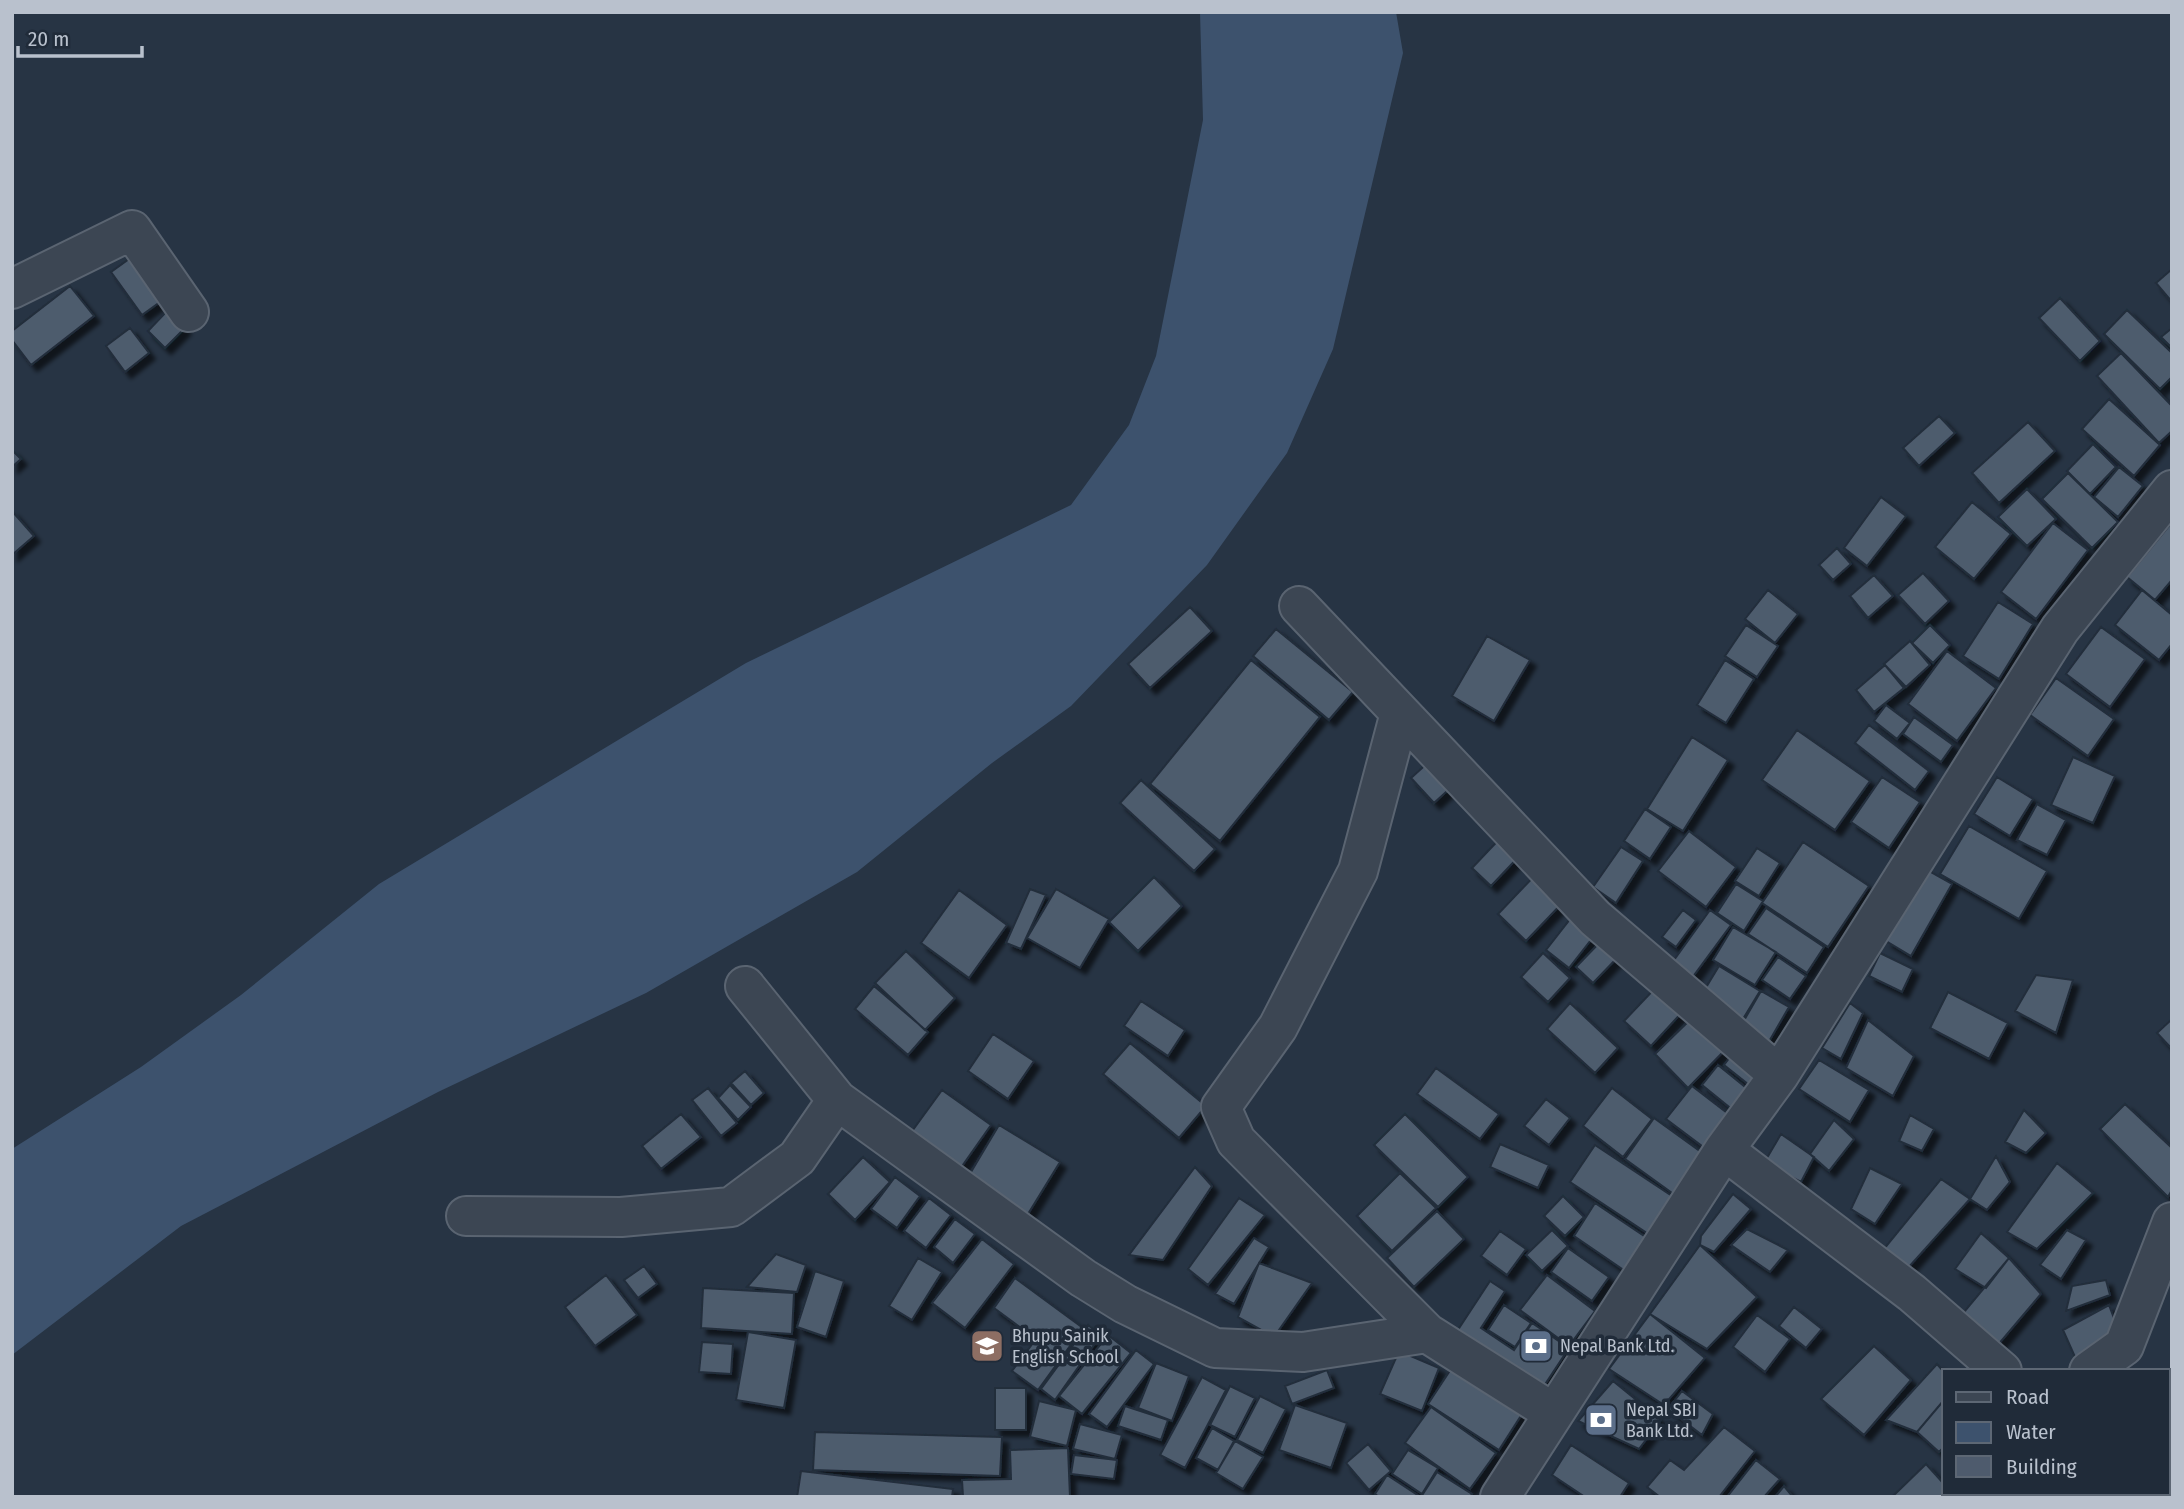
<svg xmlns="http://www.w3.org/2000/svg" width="2184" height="1509" font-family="'Fira Sans Condensed',sans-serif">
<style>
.water{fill:#3d526d}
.building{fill:#4e5b6d;stroke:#222d3b;stroke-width:2;filter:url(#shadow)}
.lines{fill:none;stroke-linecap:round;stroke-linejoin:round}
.street-casing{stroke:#5a6471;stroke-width:42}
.street{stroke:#3c4653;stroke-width:38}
.labels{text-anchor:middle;stroke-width:7;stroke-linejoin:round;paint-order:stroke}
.poi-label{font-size:18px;fill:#b9c1cd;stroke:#202b39;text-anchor:start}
</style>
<defs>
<filter id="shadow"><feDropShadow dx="6" dy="6" stdDeviation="2" flood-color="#0009"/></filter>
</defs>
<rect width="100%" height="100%" fill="#273444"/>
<path class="water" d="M1200 12H1396L1403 53 1333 349 1287 453 1207 565 1071 706 992 763 857 872 646 993 438 1092 181 1226 12 1355V1149L141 1067 241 995 379 884 746 663 1071 505 1129 425 1156 356 1203 120Z"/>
<path class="building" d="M136 254 167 297 142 315 111 272Z
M2172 269V302L2156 283Z
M70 286 94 316 31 365 12 340V331Z
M2060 298 2100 341 2080 361 2039 318Z
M2127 310 2172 353V377L2160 389 2104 334Z
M167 311 185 328 165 348 148 331Z
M130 328 149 353 125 372 106 346Z
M2172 328V348L2161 337Z
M2121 353 2172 406V431L2159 443 2097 376Z
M2109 399 2160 445 2134 476 2082 429Z
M1939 416 1955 433 1919 466 1903 448Z
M2028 422 2055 451 1999 503 1972 473Z
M2093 444 2116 467 2090 494 2067 471Z
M12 450 21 459 12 467Z
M2119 467 2143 486 2118 517 2094 497Z
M2068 473 2118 522 2092 548 2042 499Z
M2027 489 2056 519 2027 546 1998 517Z
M1881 497 1906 516 1867 566 1844 548Z
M1972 502 2011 534 1974 579 1935 547Z
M12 511 34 536 12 555Z
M2172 522V580L2155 600 2127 577Z
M2053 523 2088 550 2036 619 2001 592Z
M1837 548 1851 564 1833 580 1819 565Z
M1923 573 1949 601 1925 624 1898 595Z
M1874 575 1893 596 1868 618 1850 596Z
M1768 590 1798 614 1775 643 1745 619Z
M2142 590 2172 615V644L2159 660 2115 625Z
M1998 602 2033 624 1999 679 1963 656Z
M1190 607 1212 631 1150 688 1128 664Z
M1746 625 1778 646 1757 677 1725 656Z
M1930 625 1950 645 1933 663 1912 643Z
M2101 627 2145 659 2110 707 2066 674Z
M1276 629 1353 692 1329 720 1253 656Z
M1487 636 1530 660 1494 721 1452 696Z
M1910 641 1930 665 1906 687 1884 664Z
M1947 651 1996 688 1957 741 1908 704Z
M1251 660 1320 717 1220 841 1150 784Z
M1725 660 1754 679 1726 723 1697 705Z
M1885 665 1904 688 1874 712 1856 690Z
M2056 678 2114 719 2088 756 2030 715Z
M1886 705 1910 723 1897 739 1874 721Z
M1914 717 1953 745 1941 762 1903 734Z
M1869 725 1929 771 1915 790 1855 743Z
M1797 730 1870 781 1835 830 1762 780Z
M1692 737 1728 760 1683 831 1647 809Z
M2073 757 2115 776 2093 823 2051 805Z
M1433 758 1456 783 1434 803 1411 778Z
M1882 777 1920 802 1889 848 1851 822Z
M1997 777 2033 799 2010 836 1974 814Z
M1141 780 1215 849 1194 871 1120 803Z
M2037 804 2066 820 2047 855 2017 840Z
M1645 809 1671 827 1650 859 1624 841Z
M1969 826 2047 871 2019 919 1940 874Z
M1507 831 1526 849 1491 886 1472 868Z
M1689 831 1736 867 1706 907 1658 871Z
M1803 842 1869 886 1828 947 1762 903Z
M1621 847 1643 861 1616 903 1593 887Z
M1757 848 1780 863 1759 896 1735 881Z
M1541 869 1569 896 1526 941 1498 914Z
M1927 870 1952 884 1911 956 1886 941Z
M1154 877 1182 906 1138 951 1109 922Z
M1736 884 1763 901 1744 931 1717 913Z
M1030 889 1046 895 1021 949 1006 943Z
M1056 889 1109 919 1080 968 1027 938Z
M959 890 1007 925 969 978 921 943Z
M1766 908 1824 947 1807 973 1748 934Z
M1683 910 1696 920 1676 947 1662 937Z
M1710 910 1731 925 1689 982 1669 967Z
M1571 918 1594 936 1569 968 1546 950Z
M1733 927 1776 952 1755 985 1713 960Z
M1602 940 1619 956 1593 983 1576 967Z
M906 951 955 998 925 1030 875 983Z
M1543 953 1570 978 1548 1002 1521 977Z
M1880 953 1913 969 1902 992 1869 976Z
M1778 957 1806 976 1790 999 1762 980Z
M1719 966 1760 991 1740 1024 1699 999Z
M2036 975 2073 980 2056 1033 2015 1011Z
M1660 983 1686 1008 1651 1046 1624 1021Z
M874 986 928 1032 908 1055 855 1009Z
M1761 991 1789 1007 1767 1045 1739 1029Z
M1948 992 2008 1023 1989 1059 1930 1028Z
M1141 1001 1185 1030 1168 1056 1124 1026Z
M1570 1003 1618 1048 1595 1073 1547 1029Z
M1850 1003 1863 1013 1841 1059 1822 1048Z
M1695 1015 1727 1048 1688 1088 1655 1054Z
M2172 1019V1049L2157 1033Z
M1868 1020 1914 1056 1893 1096 1846 1068Z
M993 1034 1034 1061 1008 1099 968 1071Z
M1130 1043 1206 1106 1179 1138 1103 1074Z
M1736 1049 1770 1076 1758 1092 1724 1065Z
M1819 1060 1869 1090 1850 1122 1799 1089Z
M1718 1065 1755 1095 1739 1115 1702 1085Z
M1436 1068 1499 1114 1480 1139 1417 1094Z
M745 1071 764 1093 751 1105 731 1083Z
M730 1085 751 1107 738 1120 718 1098Z
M1692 1086 1735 1119 1710 1152 1666 1119Z
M708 1088 737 1123 721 1136 692 1100Z
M1612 1088 1652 1119 1623 1157 1583 1126Z
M942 1090 991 1125 960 1169 910 1134Z
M1546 1099 1570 1118 1549 1145 1524 1126Z
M2125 1104 2172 1148V1190L2168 1197 2100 1129Z
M2024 1110 2046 1133 2026 1153 2005 1142Z
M681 1114 701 1137 661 1169 642 1146Z
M1405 1114 1468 1177 1438 1207 1374 1145Z
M1910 1115 1934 1129 1922 1151 1899 1141Z
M1654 1118 1708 1157 1679 1198 1625 1159Z
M1834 1120 1854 1139 1829 1171 1810 1154Z
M999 1125 1060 1162 1028 1214 968 1177Z
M1781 1134 1814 1157 1801 1182 1764 1163Z
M1500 1144 1549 1165 1538 1188 1490 1167Z
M1595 1145 1678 1200 1653 1237 1570 1182Z
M1996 1156 2010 1182 1987 1210 1970 1199Z
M863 1157 890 1182 855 1220 828 1194Z
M2057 1163 2093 1193 2037 1249 2007 1232Z
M1195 1167 1212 1186 1163 1260 1129 1255Z
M1870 1168 1902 1184 1875 1224 1851 1209Z
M1400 1173 1436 1208 1392 1251 1357 1216Z
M895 1177 920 1196 897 1228 871 1209Z
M1941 1179 1970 1199 1908 1268 1883 1250Z
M1733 1194 1751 1209 1714 1252 1700 1245 1701 1236Z
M1563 1196 1584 1217 1565 1236 1544 1216Z
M929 1198 951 1215 926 1248 904 1231Z
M1239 1198 1265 1215 1208 1285 1188 1269Z
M1595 1203 1650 1240 1628 1273 1574 1236Z
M1437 1211 1464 1239 1414 1287 1387 1258Z
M955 1219 975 1234 953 1263 934 1247Z
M1747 1229 1788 1250 1770 1272 1731 1245Z
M1552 1230 1568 1246 1542 1271 1526 1255Z
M2067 1230 2086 1240 2061 1279 2040 1265Z
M1500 1231 1526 1249 1507 1275 1481 1256Z
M1981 1233 2009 1258 1986 1288 1955 1269Z
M1254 1238 1269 1247 1234 1304 1215 1294Z
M982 1239 1014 1264 965 1328 932 1303Z
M1700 1245 1757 1297 1707 1349 1650 1314Z
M1568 1248 1609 1277 1592 1301 1551 1272Z
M776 1254 806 1265 797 1292 747 1287Z
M918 1258 942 1272 912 1320 889 1306Z
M2009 1258 2041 1294 1992 1352 1959 1318Z
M1259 1263 1312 1283 1274 1337 1238 1317Z
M644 1266 657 1284 638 1298 624 1280Z
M815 1271 844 1281 826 1337 797 1327Z
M606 1275 637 1315 595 1346 565 1307Z
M1547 1275 1595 1311 1569 1346 1520 1310Z
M1015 1278 1083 1328 1038 1390 1012 1371 1036 1339 994 1308Z
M2106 1280 2110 1295 2066 1311 2072 1286Z
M1490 1281 1505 1291 1481 1328 1514 1350 1532 1323 1569 1348 1536 1398 1450 1342Z
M703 1288 794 1293 792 1334 701 1328Z
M1504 1305 1531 1323 1515 1347 1488 1330Z
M2109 1305 2121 1337 2079 1366 2063 1330Z
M1794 1307 1822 1329 1806 1348 1779 1326Z
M1650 1314 1705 1358 1664 1405 1609 1369Z
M1757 1315 1790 1339 1765 1372 1733 1347Z
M1088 1325 1101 1335 1055 1400 1041 1389Z
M748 1332 796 1340 784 1408 736 1400Z
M1108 1335 1131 1353 1082 1414 1059 1396Z
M702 1342 733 1344 731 1374 699 1372Z
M1874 1346 1911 1380 1864 1435 1821 1399Z
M1136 1350 1154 1364 1107 1427 1089 1414Z
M1399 1351 1439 1368 1422 1411 1380 1394Z
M1156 1363 1189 1376 1172 1421 1138 1408Z
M1937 1364 1944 1372V1400L1917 1432 1886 1420Z
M1453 1366 1524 1411 1499 1450 1428 1404Z
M1327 1370 1334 1388 1292 1404 1285 1386Z
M1202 1377 1226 1390 1185 1468 1160 1455Z
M1613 1381 1661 1420 1639 1449 1578 1421Z
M1230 1386 1255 1398 1235 1437 1210 1425Z
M995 1388H1026V1430H995Z
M1682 1391 1713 1414 1702 1435 1668 1409Z
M1260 1396 1286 1409 1263 1453 1237 1440Z
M1944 1400V1447L1939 1452 1917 1432Z
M1039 1401 1076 1410 1067 1446 1030 1437Z
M1295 1405 1347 1423 1331 1468 1279 1450Z
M1125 1406 1168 1420 1161 1440 1118 1426Z
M1431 1407 1496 1453 1470 1489 1405 1443Z
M2168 1410 2172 1414V1472L2168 1474Z
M1080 1424 1122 1435 1115 1459 1073 1449Z
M1724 1427 1755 1451 1719 1497H1660L1647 1487 1670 1460 1684 1470Z
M1212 1428 1234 1441 1218 1470 1196 1458Z
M815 1432 1002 1437 1000 1476 813 1470Z
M1235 1441 1263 1457 1243 1489 1216 1473Z
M1368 1444 1391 1471 1369 1490 1346 1463Z
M1571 1445 1629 1483 1620 1497H1585L1552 1475Z
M1068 1448 1070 1497H963L962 1480 1011 1479 1010 1450Z
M1408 1450 1438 1468 1422 1494 1392 1474Z
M1074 1455 1117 1460 1114 1479 1071 1474Z
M1756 1460 1780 1479 1764 1497H1727Z
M1926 1464 1944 1484V1493H1953L1956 1497H1892Z
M801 1471 953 1489 952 1497H797Z
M1437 1472 1472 1494 1470 1497H1421Z
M1387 1475 1419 1496V1497H1379L1375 1494Z
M1784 1486 1793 1497H1775Z
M1966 1493H2028L2025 1497H1969Z"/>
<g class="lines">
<defs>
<path id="street" d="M12 289 132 230 189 312
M1299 606 1595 918 1779 1075
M1400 713 1358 871 1278 1027 1221 1107 1236 1141 1427 1333 1552 1412
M745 986 837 1100 1083 1278 1125 1304 1215 1348 1303 1352 1427 1333
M1724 1150 1912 1293 2002 1371
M466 1216 621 1217 731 1207 797 1158 837 1100
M2089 1371 2124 1346 2172 1222
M2122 1493 2125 1497
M1500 1497 1724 1150 1779 1075 2060 629 2172 490"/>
</defs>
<use href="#street" class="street-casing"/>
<use href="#street" class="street"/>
</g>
<defs>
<symbol id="school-square" viewBox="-11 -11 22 22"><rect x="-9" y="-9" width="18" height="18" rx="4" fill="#8d6e63" stroke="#202b39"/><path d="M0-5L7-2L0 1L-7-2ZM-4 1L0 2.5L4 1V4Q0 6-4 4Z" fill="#fff"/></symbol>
<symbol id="bank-square" viewBox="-11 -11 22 22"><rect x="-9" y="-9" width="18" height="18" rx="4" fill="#5c6f8a" stroke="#202b39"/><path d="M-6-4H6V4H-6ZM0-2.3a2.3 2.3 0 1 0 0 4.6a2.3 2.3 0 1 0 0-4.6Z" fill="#fff"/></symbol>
</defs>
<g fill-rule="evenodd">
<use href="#school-square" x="968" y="1327" width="38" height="38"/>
<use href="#bank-square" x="1517" y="1327" width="38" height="38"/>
<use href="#bank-square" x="1582" y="1401" width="38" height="38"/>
</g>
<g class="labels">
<g class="poi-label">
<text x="1012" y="1342">Bhupu Sainik<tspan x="1012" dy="21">English School</tspan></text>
<text x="1560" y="1352">Nepal Bank Ltd.</text>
<text x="1626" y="1416">Nepal SBI<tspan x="1626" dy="21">Bank Ltd.</tspan></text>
</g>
</g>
<rect width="2184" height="1509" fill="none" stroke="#b9c1cd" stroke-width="28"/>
<rect x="1942" y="1369" width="228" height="126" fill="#202b39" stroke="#5d6774" stroke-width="2"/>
<rect x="1956" y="1392" width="35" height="10" fill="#3c4653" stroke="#5d6774" stroke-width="2"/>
<text x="2006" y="1404" font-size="21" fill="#b9c1cd">Road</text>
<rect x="1956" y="1422" width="35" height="21" fill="#3d526d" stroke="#5d6774" stroke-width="2"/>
<text x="2006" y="1439" font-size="21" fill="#b9c1cd">Water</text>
<rect x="1956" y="1456" width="35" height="21" fill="#4e5b6d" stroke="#5d6774" stroke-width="2"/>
<text x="2006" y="1474" font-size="21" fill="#b9c1cd">Building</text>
<path d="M18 46v10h124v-10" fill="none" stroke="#b9c1cd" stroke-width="3.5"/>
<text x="28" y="46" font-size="21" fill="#b9c1cd" stroke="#202b39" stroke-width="5" paint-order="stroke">20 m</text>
</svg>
